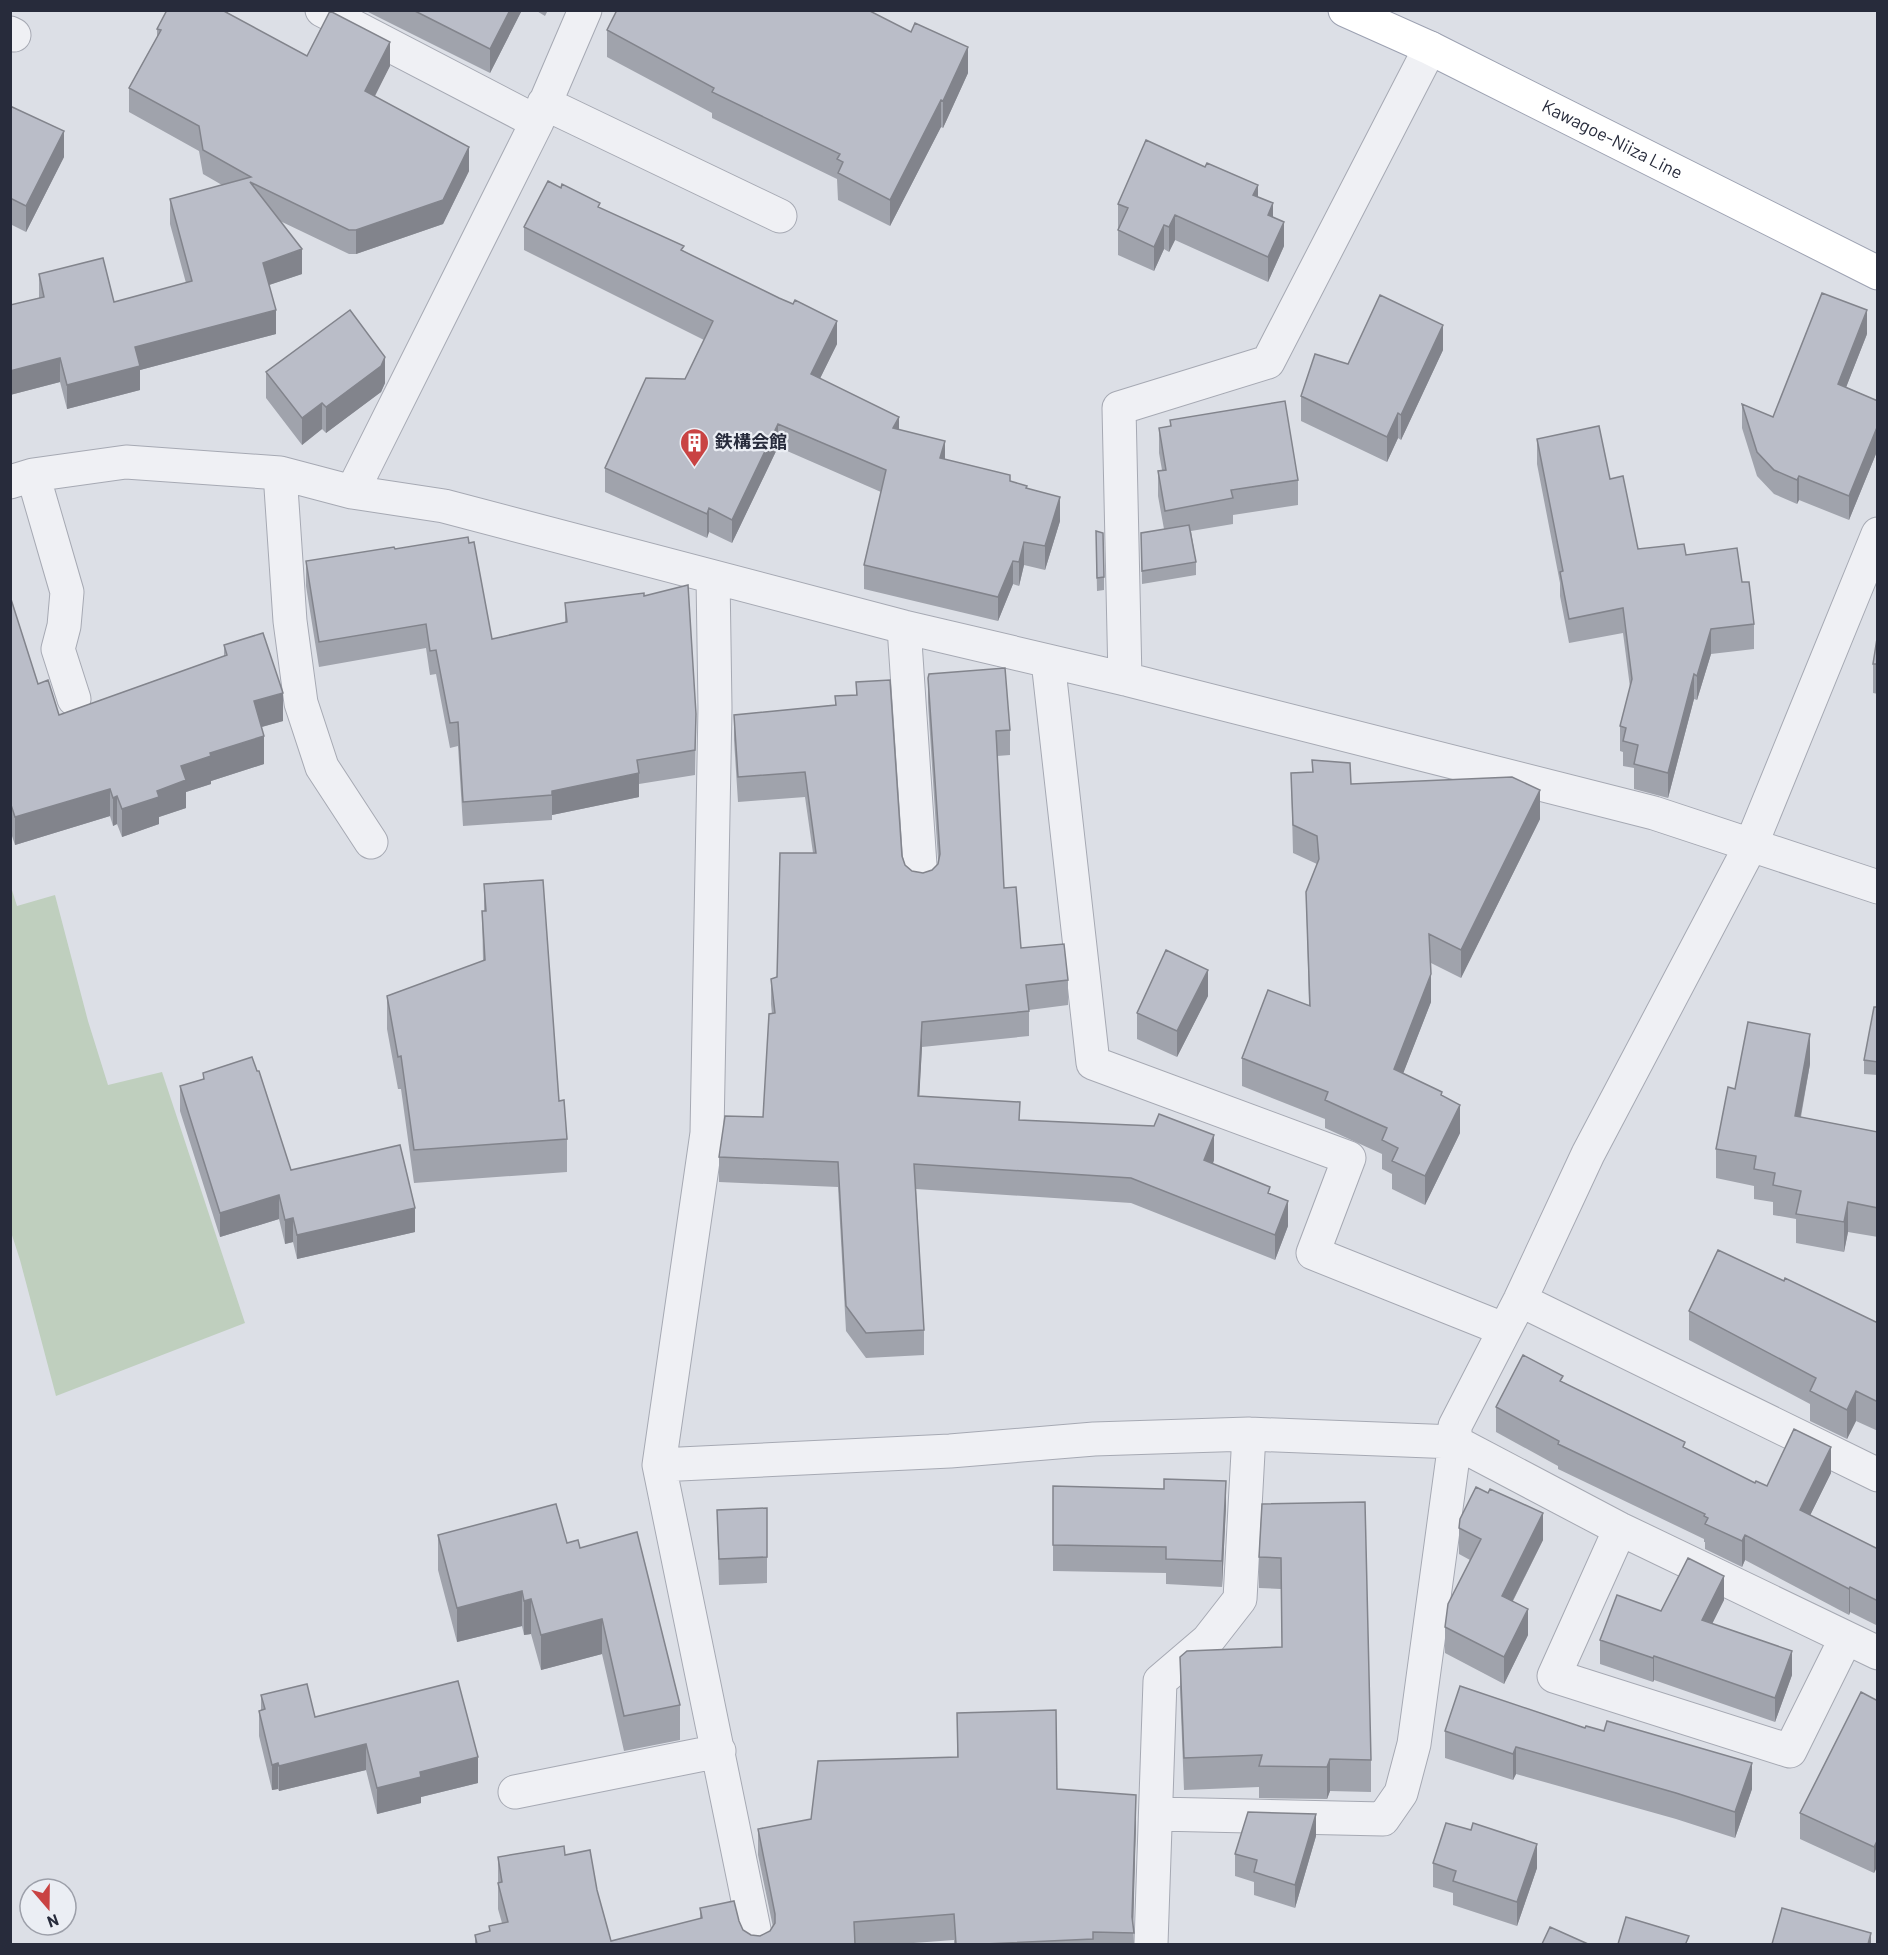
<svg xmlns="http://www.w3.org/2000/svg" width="1888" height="1955" font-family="Barlow,'Noto Sans JP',sans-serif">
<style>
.green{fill:#bfcfbe}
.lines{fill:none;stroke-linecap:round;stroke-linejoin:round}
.minor-casing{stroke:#a6a9b3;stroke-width:35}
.major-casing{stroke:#9ca1b1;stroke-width:35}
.minor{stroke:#eff0f4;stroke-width:33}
.major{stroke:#fff;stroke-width:33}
.wall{fill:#a0a3ac}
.shaded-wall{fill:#82848c}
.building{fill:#babdc8;stroke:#82848c;stroke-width:1.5}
.labels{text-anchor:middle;stroke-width:4.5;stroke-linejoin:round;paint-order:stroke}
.street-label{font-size:18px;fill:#272b3b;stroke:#ebeef4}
.poi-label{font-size:18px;font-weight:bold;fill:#272b3b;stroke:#ebeef4;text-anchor:start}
</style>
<rect width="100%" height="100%" fill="#dcdfe6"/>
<path class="green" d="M11 887 17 906 55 895 88 1021 108 1085 162 1072 245 1323 56 1396 20 1260 11 1232Z"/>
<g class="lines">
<defs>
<path id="minor" d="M322 10 537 122
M10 33 14 35
M544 103 780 216
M280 473 290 621 301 703 322 767 371 842
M33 475 67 592 64 626 58 649 74 699
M10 482 33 475 126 462 280 473 352 492 444 506 904 627 1125 679 1654 813 1878 887
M352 492 537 122 585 10
M1878 534 1751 845 1588 1154 1520 1300 1455 1426V1442L1620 1529 1878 1653
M713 577 715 708 707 1133 659 1465 757 1944
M904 627 921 880
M1048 661 1093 1063 1349 1158 1313 1253 1503 1329
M1125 679 1119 408 1268 362 1430 48
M1520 1300 1878 1475
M659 1465 950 1451 1094 1439 1249 1434 1455 1442 1414 1744 1401 1793 1383 1819 1156 1814
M1620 1529 1554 1676 1790 1751 1846 1638
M515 1792 719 1751
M1151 1944 1160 1681 1208 1640 1240 1599 1249 1434"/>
<g id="major">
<path id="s1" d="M1345 10 1430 48 1878 273"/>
</g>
</defs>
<use href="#minor" class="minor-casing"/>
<use href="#major" class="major-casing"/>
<use href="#minor" class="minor"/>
<use href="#major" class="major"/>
</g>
<path class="wall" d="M228 10V14L307 56 390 66 374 96 469 171 443 224 356 254H349L280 221 302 274 269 285 276 334 140 370V390L67 409 60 382 10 395V305L39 298V274L114 302 186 283 170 224V199L222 185 203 174 199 151 129 112V88L157 37V29Z
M364 10H522L490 73Z
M535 10H548L545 16Z
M607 30 968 73 943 128 941 127 890 226 838 200 837 179 712 118V113L607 57Z
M10 106 64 157 26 232 10 224Z
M1258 197 1273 217 1284 246 1268 282 1175 240 1169 252 1164 249 1154 271 1118 255V204Z
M600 208 684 251 837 344 820 378 945 459 1010 481 1027 488 1060 521 1045 570 1024 565 1019 586 1013 584 998 621 864 589V565L881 492 778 447 732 543 709 532 707 538 605 492V468L685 379 704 340 524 250V227Z
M1867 334 1846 387 1878 401V449L1849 520 1799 500 1797 504 1774 494 1757 476 1742 428V404L1773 417Z
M1443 350 1401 440 1398 438 1387 462 1301 421V396L1348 364Z
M266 372 385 383 381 392 326 433 322 429 302 445 266 398Z
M1170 420 1298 480V505L1233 515V524L1191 531 1196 562V575L1142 584 1141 533 1164 529 1158 496V471L1162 470 1159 453V428L1170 426Z
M1537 439 1610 479 1638 549 1686 555 1742 582 1754 624V649L1711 654 1697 700 1694 699 1668 798 1634 789V768L1623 766V752L1620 751V726L1630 687 1623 633 1569 643 1560 596V583L1537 464Z
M469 543 492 639 565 623V603L644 596 696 714 695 775 639 784V797L552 815V820L463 826 458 746 450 748 436 674 430 675 426 648 319 667 306 586V561L395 549Z
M1096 545 1104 577V590L1097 591Z
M10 596 38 684 59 715 224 656V645L283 721 262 727 264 764 211 781V784L186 792V808L159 817V824L122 837 117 824 113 826 110 816 15 845 10 830Z
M1878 632V694L1873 693V664Z
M928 678 1010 730V755L997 756 1004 888 1021 948 1068 980V1005L1029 1010V1036L922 1047 919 1096 1020 1120 1214 1160 1213 1164 1270 1194 1288 1226 1275 1260 1131 1203 916 1189 924 1330V1355L866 1358 846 1331 838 1187 719 1182V1157L763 1117 772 1014 771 1004V979L777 977 813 853 805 797 738 802 734 740V715L835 705V696L856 695V682L905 865 912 871 923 873 932 870 938 864V859L928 703Z
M1312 760 1351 784 1540 819 1461 978 1431 963V1002L1403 1073 1442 1095 1460 1133 1425 1205 1392 1189V1174L1382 1169V1154L1325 1128V1119L1242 1086V1058L1309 1005 1306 892 1317 864 1293 853 1291 773 1312 772Z
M484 884 559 1101 567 1139V1172L414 1183 401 1089H398L387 1029V996L483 961 482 911H484Z
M1208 996 1177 1057 1137 1039V1013Z
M1878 1007V1075L1864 1074V1060Z
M1810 1064 1801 1117 1878 1132V1237L1848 1232 1844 1252 1796 1243V1219L1773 1215V1202L1754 1199V1186L1716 1178V1149L1735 1089Z
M203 1073 291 1170 415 1232 297 1259 293 1242 285 1244 279 1219 220 1237 180 1111V1086L203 1079Z
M1784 1281 1878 1323V1431L1856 1421 1847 1439 1810 1421V1404L1689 1340V1311Z
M1563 1382 1685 1448 1755 1483 1767 1486 1831 1473 1810 1515 1878 1549V1626L1850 1612 1849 1615 1745 1560 1742 1567 1705 1549V1542H1704V1539L1558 1469V1466L1496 1432V1407Z
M1262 1504 1371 1760V1792L1330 1791 1327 1799 1259 1798V1787L1184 1790 1180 1689V1657L1282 1647 1281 1589 1259 1588V1557Z
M1226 1506 1222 1587 1166 1584V1573L1053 1571V1545Z
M767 1508V1583L719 1585 717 1510Z
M1459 1528 1543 1540 1513 1601 1528 1635 1504 1684 1445 1653V1627L1470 1560 1459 1554Z
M438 1535 567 1543 580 1548 680 1705V1740L624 1751 602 1654 541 1670 531 1634 524 1635 522 1626 457 1642 438 1570Z
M1724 1600 1712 1624 1792 1675 1775 1722 1654 1680 1653 1682 1600 1664V1640L1661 1611Z
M261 1695 315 1717 478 1783 421 1797V1803L377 1814 366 1770 279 1791 278 1789 272 1790 259 1736V1711L261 1710Z
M1878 1701V1865L1874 1873 1800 1839V1813Z
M957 1713 1057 1789 1136 1821 1133 1923 1134 1944H954V1940L900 1944H475V1935L489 1932V1926L502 1923 498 1909V1857L565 1855 597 1890 611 1941 700 1919V1908L739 1921 743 1930 751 1935 760 1936 770 1931 773 1927 758 1855V1829L811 1819 957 1757Z
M1445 1731 1752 1789 1735 1838 1676 1819 1516 1774 1513 1780 1445 1758Z
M1316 1836 1295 1908 1254 1895V1882L1235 1876V1854Z
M1433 1863 1537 1868 1517 1926 1453 1905V1893L1433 1887Z"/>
<path class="shaded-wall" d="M510 10H522L490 73V49Z
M390 42V66L365 116V91Z
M968 47V73L943 128V101Z
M941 100V127L890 226V200Z
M64 131V157L26 232V206Z
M469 147V171L443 224 356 254V230Z
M1258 185V210L1253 195Z
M1273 203V228L1268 215Z
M1175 215V240L1169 252V227Z
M1284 222V246L1268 282V257Z
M1164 225V249L1154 271V247Z
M302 249V274L263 287V263Z
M276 310V334L140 370V390L67 409V385L135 347Z
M1867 310V334L1838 408V384Z
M837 321V344L811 397V374Z
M1443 325V350L1401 440V415Z
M385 357V383L381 392 326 433V407Z
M60 358V382L10 395V371Z
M322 403V429L302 445V418Z
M1398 413V438L1387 462V437Z
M899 417V441L893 428Z
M778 424V447L732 543V520Z
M1878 425V449L1849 520V496Z
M945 441V465L940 458Z
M1799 476V500L1797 504V480Z
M1060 497V521L1045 570V546Z
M709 508V532L707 538V514Z
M1024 542V565L1019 586V562Z
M1013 561V584L998 621V597Z
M1711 629V654L1697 700V676Z
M1694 674V699L1668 798V773Z
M283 693V721L254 729V701Z
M264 736V764L211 781V784L186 792V808L159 817V824L122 837V809L157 791 181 766 210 753Z
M639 773V797L552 815V791Z
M110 789V816L15 845V817Z
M1540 790V819L1461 978V950Z
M117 796V824L113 826V798Z
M1208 970V996L1177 1057V1031Z
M1431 974V1002L1394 1097V1069Z
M922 1022V1047L918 1121V1096Z
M1810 1034V1064L1795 1146V1116Z
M1460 1105V1133L1425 1205V1176Z
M1214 1135V1160L1204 1185V1160Z
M279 1195V1219L220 1237V1213Z
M1288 1201V1226L1275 1260V1235Z
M1848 1202V1232L1844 1252V1222Z
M415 1208V1232L297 1259V1235Z
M293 1218V1242L285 1244V1220Z
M1856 1391V1421L1847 1439V1410Z
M1831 1447V1473L1800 1536V1510Z
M1226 1481V1506L1222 1587V1561Z
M1543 1513V1540L1502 1622V1596Z
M1745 1535V1560L1742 1567V1541Z
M1724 1576V1600L1702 1644V1620Z
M1850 1587V1612L1849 1615V1589Z
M522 1591V1626L457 1642V1608Z
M531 1599V1634L524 1635V1601Z
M1528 1609V1635L1504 1684V1657Z
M602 1619V1654L541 1670V1635Z
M1792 1651V1675L1775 1722V1698Z
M1654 1656V1680L1653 1682V1658Z
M366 1744V1770L279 1791V1766Z
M1516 1747V1774L1513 1780V1754Z
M478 1757V1783L421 1797V1803L377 1814V1788L420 1772Z
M1330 1759V1791L1327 1799V1767Z
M278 1763V1789L272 1790V1765Z
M1752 1763V1789L1735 1838V1812Z
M1136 1795V1821L1133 1933 1132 1917Z
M1316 1814V1836L1295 1908V1885Z
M1878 1839V1865L1874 1873V1847Z
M1537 1844V1868L1517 1926V1902Z
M1871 1933V1944H1868Z"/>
<path class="building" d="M167 10H222L307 56 330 11 390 42 365 91 469 147 443 200 356 230H349L250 182 302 249 263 263 276 310 135 347 140 366 67 385 60 358 10 371V305L44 297 39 274 103 258 114 302 192 281 170 199 251 177 203 150 199 126 129 88 161 30 157 29Z
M413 10H510L490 49Z
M617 10H868L911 32 915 23 968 47 943 101 941 100 890 200 838 173 843 162 837 159 840 154 712 92 714 88 607 30Z
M10 106 64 131 26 206 10 198Z
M1146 140 1205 167 1207 163 1258 185 1253 195 1273 203 1268 215 1284 222 1268 257 1175 215 1169 227 1164 225 1154 247 1118 230 1128 208 1118 204Z
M548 181 561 188 562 184 600 203 598 207 684 246 681 250 779 298 793 304 795 300 837 321 811 374 899 417 893 428 945 441 940 458 1010 475V481L1027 486 1026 488 1060 497 1045 546 1024 542 1019 562 1013 561 998 597 864 565 886 470 778 424 732 520 709 508 707 514 605 468 646 378 685 379 713 321 524 227Z
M1822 293 1867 310 1838 384 1878 401V425L1849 496 1799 476 1797 480 1774 470 1757 452 1742 404 1773 417Z
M1380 295 1443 325 1401 415 1398 413 1387 437 1301 396 1315 354 1348 364Z
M350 310 385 357 381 366 326 407 322 403 302 418 266 372Z
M1285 401 1298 480 1231 490 1233 498 1165 511 1158 471 1166 470 1159 428 1171 426 1170 420Z
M1599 426 1610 479 1623 476 1638 549 1684 544 1686 555 1737 548 1742 582H1749L1754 624 1711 629 1697 676 1694 674 1668 773 1634 764 1638 745 1623 741 1626 728 1620 726 1632 679 1623 608 1569 619 1560 572 1563 571 1537 439Z
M1189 525 1196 562 1142 571 1141 533Z
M1096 531 1103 533 1104 577 1097 578Z
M468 537 469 543 474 542 492 639 567 622 565 603 644 593V596L688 585 696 714 695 750 637 760 639 773 552 791V795L463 802 458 722 450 723 436 650 430 651 426 624 319 642 306 561 394 547 395 549Z
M10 596 38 684 48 680 59 715 227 655 224 645 263 633 283 693 254 701 264 736 210 753 211 756 181 766 186 780 157 791 159 797 122 809 117 796 113 798 110 789 15 817 10 802Z
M1878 632V664H1873Z
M1005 668 1010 730 996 731 1004 888 1016 887 1021 948 1064 944 1068 980 1026 985 1029 1011 922 1022 918 1096 1020 1102 1019 1120 1154 1126 1159 1114 1214 1135 1204 1160 1270 1187 1268 1193 1288 1201 1275 1235 1131 1178 914 1164 924 1330 866 1333 846 1306 838 1162 719 1157 725 1116 763 1117 769 1014 775 1013 771 979 777 977 780 853H816L805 772 738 777 734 715 836 705 835 696 857 695 856 682 890 680 902 856 905 865 912 871 923 873 932 870 938 864 940 854 928 678 929 674Z
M1312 760 1350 763 1351 784 1512 777 1540 790 1461 950 1429 934 1431 974 1394 1069 1442 1092 1441 1095 1460 1105 1425 1176 1392 1161 1398 1148 1382 1140 1387 1128 1325 1100 1328 1092 1242 1058 1268 990 1310 1006 1306 892 1319 859 1317 836 1293 825 1291 773 1313 772Z
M543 880 559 1101 564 1100 567 1139 414 1150 401 1056 398 1057 387 996 485 960 482 911H486L484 884Z
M1166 950 1208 970 1177 1031 1137 1013Z
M1874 1007H1878V1062L1864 1060Z
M1748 1022 1810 1034 1795 1116 1878 1132V1208L1848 1202 1844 1222 1796 1214 1801 1191 1773 1185 1775 1173 1754 1169 1756 1156 1716 1149 1728 1087 1735 1089Z
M252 1057 257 1071H259L291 1170 400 1145 415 1208 297 1235 293 1218 285 1220 279 1195 220 1213 180 1086 204 1079 203 1073Z
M1718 1250 1784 1281 1785 1278 1878 1323V1402L1856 1391 1847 1410 1810 1391 1816 1378 1689 1311Z
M1523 1355 1563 1376 1560 1381 1685 1442 1683 1447 1755 1483 1756 1481 1767 1486 1794 1429 1831 1447 1800 1510 1878 1549V1601L1850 1587 1849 1589 1745 1535 1742 1541 1705 1524 1708 1518 1704 1516 1705 1514 1558 1444 1559 1441 1496 1407Z
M1164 1479 1226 1481 1222 1561 1166 1559V1547L1053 1545V1486L1164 1489Z
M1476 1487 1488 1493 1490 1489 1543 1513 1502 1596 1528 1609 1504 1657 1445 1627 1448 1604 1481 1539 1459 1528 1460 1519Z
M1365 1502 1371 1760 1330 1759 1327 1767 1259 1766 1262 1755 1184 1758 1180 1657 1187 1651 1282 1647 1281 1558 1259 1557 1262 1504Z
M556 1504 567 1543 578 1540 580 1548 637 1532 680 1705 624 1716 602 1619 541 1635 531 1599 524 1601 522 1591 457 1608 438 1535Z
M767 1508V1557L719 1559 717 1510Z
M1688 1558 1724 1576 1702 1620 1792 1651 1775 1698 1654 1656 1653 1658 1600 1640 1617 1595 1661 1611Z
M458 1681 478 1757 420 1772 421 1777 377 1788 366 1744 279 1766 278 1763 272 1765 259 1711 265 1709 261 1695 307 1684 315 1717Z
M1460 1686 1585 1728 1586 1726 1604 1731 1607 1721 1752 1763 1735 1812 1676 1793 1516 1747 1513 1754 1445 1731Z
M1861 1692 1878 1701V1839L1874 1847 1800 1813Z
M1056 1710 1057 1789 1136 1795 1132 1917 1134 1933 1093 1932V1939L984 1944H956L954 1914 854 1922 855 1944H477L475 1935 490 1931 489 1926 508 1922 498 1883 502 1882 498 1857 564 1846 565 1855 590 1850 597 1890 611 1941 702 1918 700 1908 734 1901 739 1921 743 1930 751 1935 760 1936 770 1931 775 1923V1914L758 1829 811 1819 818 1761 958 1757 957 1713Z
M1248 1812 1316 1814 1295 1885 1254 1872 1257 1860 1235 1854Z
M1446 1823 1471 1830 1473 1823 1537 1844 1517 1902 1453 1881 1456 1871 1433 1863Z
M1782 1908 1871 1933 1868 1944H1772Z
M1626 1917 1689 1936 1686 1943 1689 1944H1618Z
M1550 1927 1588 1944H1542Z"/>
<defs>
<symbol id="building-pin" viewBox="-11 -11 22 30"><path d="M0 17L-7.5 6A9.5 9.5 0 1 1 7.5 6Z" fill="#c94343" stroke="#ebeef4"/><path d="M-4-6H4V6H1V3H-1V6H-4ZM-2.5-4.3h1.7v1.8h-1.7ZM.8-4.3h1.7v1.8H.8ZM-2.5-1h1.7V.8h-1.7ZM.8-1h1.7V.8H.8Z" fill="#fff"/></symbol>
</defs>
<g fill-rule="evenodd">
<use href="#building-pin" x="678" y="426" width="33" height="45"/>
</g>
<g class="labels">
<g class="street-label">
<text dy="6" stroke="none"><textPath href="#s1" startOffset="297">Kawagoe-Niiza Line</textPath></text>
</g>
<g class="poi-label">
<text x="715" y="448">鉄構会館</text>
</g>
</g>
<rect width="1888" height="1955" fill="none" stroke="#272b3b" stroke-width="24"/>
<g transform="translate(48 1907) rotate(160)"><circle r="28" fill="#ebeef4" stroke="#9da0aa" stroke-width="1.5"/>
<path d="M0-4.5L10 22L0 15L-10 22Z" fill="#c94343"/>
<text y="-9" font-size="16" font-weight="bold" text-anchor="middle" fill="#272b3b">N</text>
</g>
</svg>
